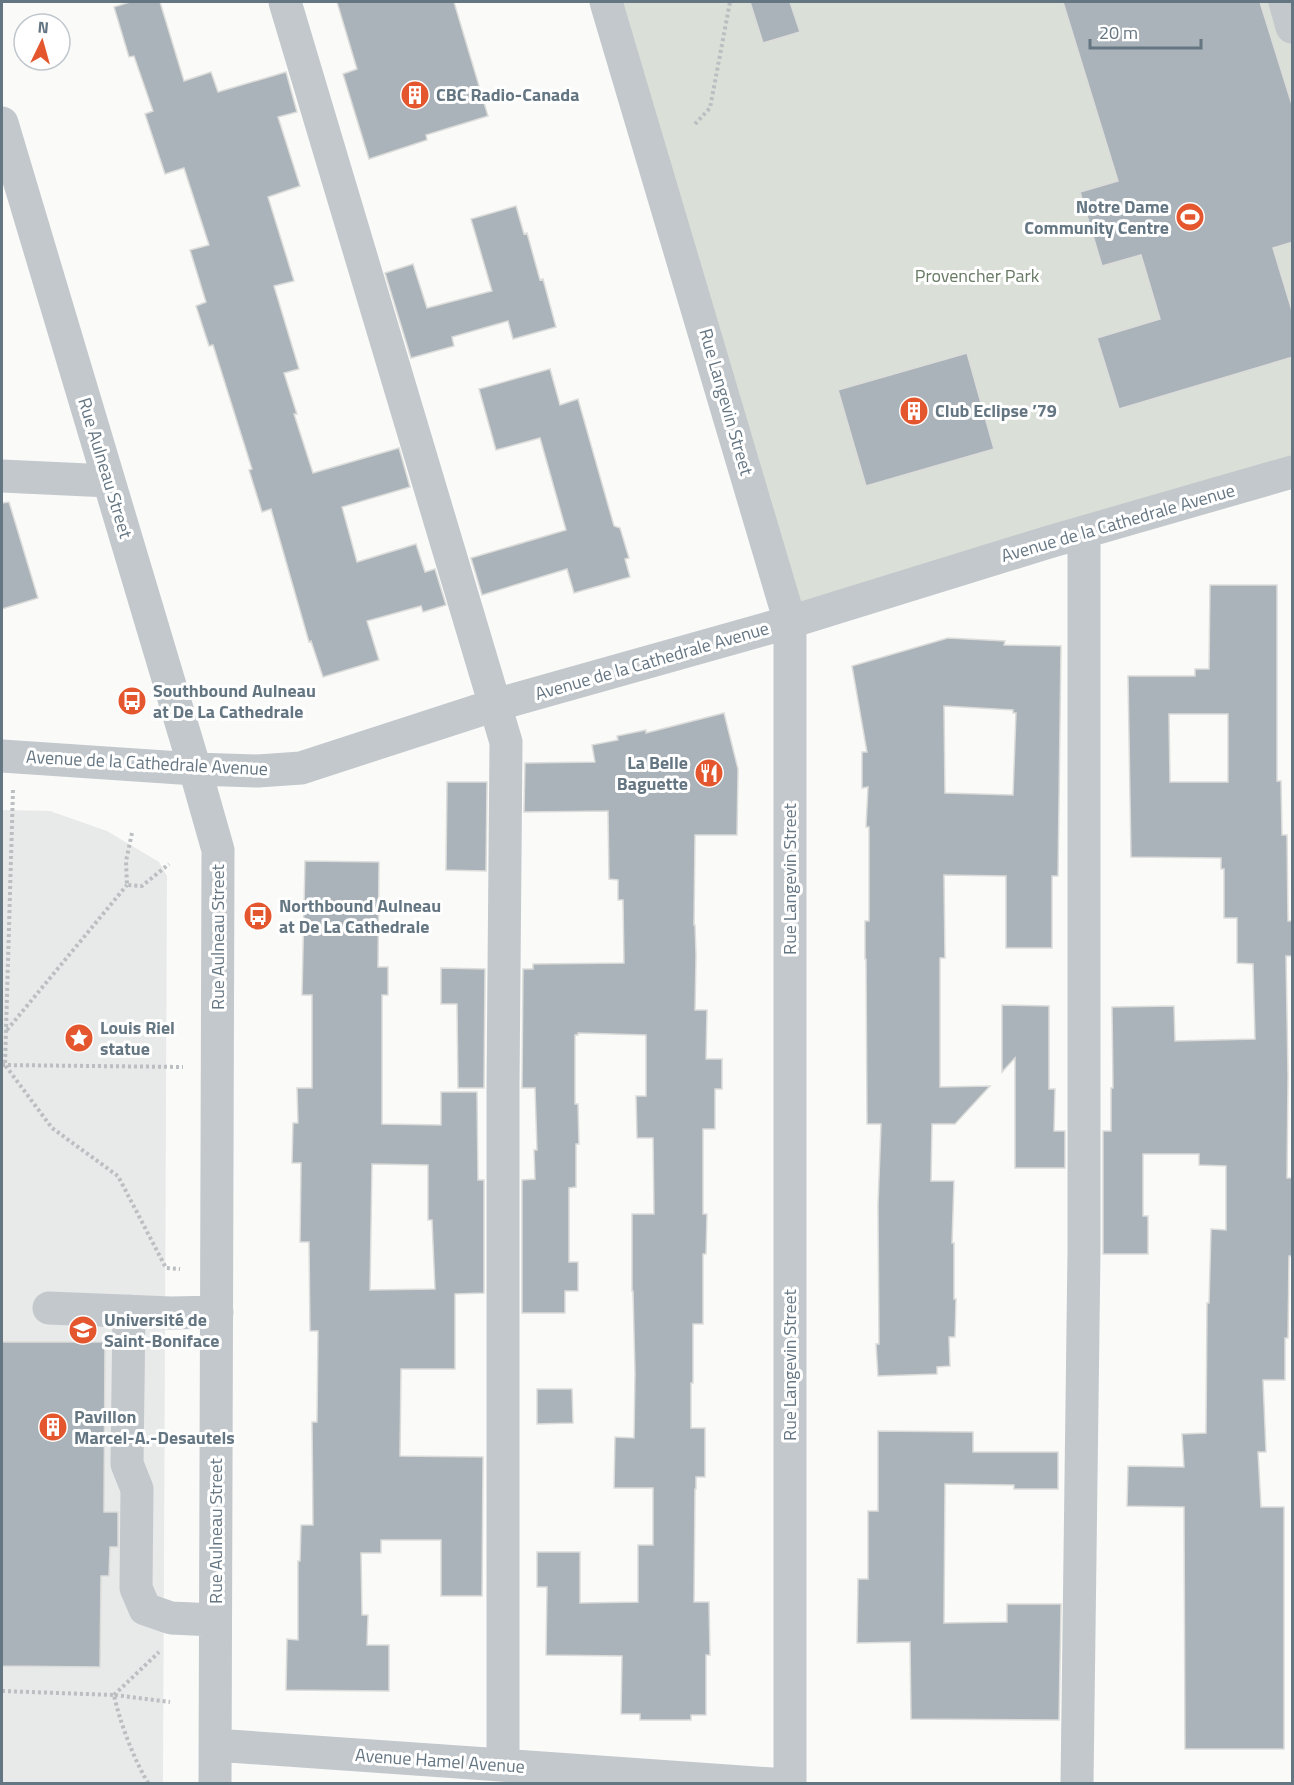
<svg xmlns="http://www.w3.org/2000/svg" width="1294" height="1785" font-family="'Titillium Web',sans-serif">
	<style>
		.built { fill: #e8e9e9 }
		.park { fill: #dadfd7 }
		.building { fill: #aab3b9; stroke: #dcdcda; stroke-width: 1.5; fill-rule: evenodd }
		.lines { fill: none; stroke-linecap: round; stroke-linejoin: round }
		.path { stroke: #bbbfc2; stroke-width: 4; stroke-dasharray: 3 3; stroke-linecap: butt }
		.minor { stroke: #c3c8cc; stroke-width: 33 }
		.labels { text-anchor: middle; stroke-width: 6; stroke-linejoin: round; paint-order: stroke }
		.poi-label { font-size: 18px; font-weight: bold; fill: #657683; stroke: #fff; text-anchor: start }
		.park-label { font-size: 18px; fill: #687a64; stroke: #fff }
		.street-label { font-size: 18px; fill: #657683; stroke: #fff }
	</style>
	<rect width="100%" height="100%" fill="#fafaf8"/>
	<path class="built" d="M2,810L50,811L107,831L159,862L167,876L163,1783L2,1784Z"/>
	<path class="park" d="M606,2H1285L1292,27V472L790,622Z"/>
	<path class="building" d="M130,2H160L184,81L211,72L218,92L286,72L297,112L278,117L300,186L268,197L294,281L274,286L299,369L284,373L297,414H294L313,473L399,448L410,487L342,507L357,562L416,544L425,572L435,569L446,605L423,612L421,606L367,621L379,660L323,677L311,641L309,642L271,509L262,512L249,470L252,469L213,345L209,346L196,306L206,302L190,250L209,245L184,168L165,174L145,114L153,111L134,56L129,57L114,7Z
		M337,2H454L488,116L426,135L427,140L369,159L343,74L357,69Z
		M750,2H790L800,32L763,43Z
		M1063,2H1260L1293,108V242L1273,248L1293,314V357L1119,409L1097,338L1160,319L1141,255L1102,266L1080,192L1118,181Z
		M516,206L524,234L527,233L540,280L543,279L556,327L513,339L508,321L452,337L454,346L411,358L385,273L413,264L427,308L492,291L471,219Z
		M967,353L994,449L866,486L838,390Z
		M550,369L560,405L578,399L614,526L620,528L629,558L625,559L630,577L574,593L567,569L482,595L471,558L566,530L540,438L496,450L479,389Z
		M9,502L38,598L2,609V503Z
		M1210,585H1277V781H1281L1282,835H1287L1288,921H1293V956H1286L1288,1075L1287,1178H1293V1256H1289L1288,1338H1285V1380H1263L1266,1452H1258L1261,1507H1284V1749H1185L1184,1507L1127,1506L1128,1466L1184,1467L1182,1434L1206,1433L1207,1303H1209L1211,1229L1226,1230V1166L1199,1165V1154H1143V1216H1148V1254H1103V1131H1111V1088H1113L1112,1007L1174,1006L1175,1041L1255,1039L1253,964L1237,963V918H1224V869H1221V858L1131,857L1128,676H1195V669H1209ZM1169,714H1228V782H1170Z
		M948,638L1005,641L1004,645L1061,646L1058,876H1052V948H1006V876L944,875L945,958H940V1087L990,1086L955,1124H932L931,1181H954L952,1243H954V1299H956L955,1337H949L950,1366L937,1367V1374L878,1376L876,1344H879L878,1205L881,1124H867L866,959H865V921H869V827H866L868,787L862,788V752H867L852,666ZM944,706L1013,710V713H1016L1013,795L945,793Z
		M724,713L738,769L737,835H695L694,925H695L696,955L695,1010H707L706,1059H722V1089H715V1129H703V1214H707L706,1254H703V1324H693V1383H691V1428H705V1477H696V1489H695L694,1602H709L710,1655H706V1715H691V1720H640V1714H621L622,1656L546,1655L547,1587H537V1552H580V1603L638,1602V1545H653V1488H614L615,1437L634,1438L635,1373L633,1291H632V1214H654L653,1138H637L636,1096H646V1035L578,1033V1035H575V1104H578L579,1144H576V1187L569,1188V1262H578V1291H565V1313H522V1180L535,1179L534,1150H537L535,1088H522L523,969H533V964L624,963L623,900H618V880L609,879L608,811L524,812L525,763L595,762L592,745L618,740L617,736L646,730V733Z
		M447,782H487L486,871L446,870Z
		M305,861L379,862L378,967H388V995H382V1124L441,1125V1092H477L478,1180H484V1293L455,1294V1369H401L400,1456L483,1457L482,1596H441V1540H381V1553H361L362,1615H368L367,1645H389V1691L286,1690L287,1639L298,1640V1561H300L301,1525H313L312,1422H317L318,1331H310L309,1242H300L301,1163H292L293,1123H298L297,1088H312V995H302ZM372,1164L428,1165V1220H432L435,1289L370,1290Z
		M441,968L485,969L484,1088H458L457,1004H441Z
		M1002,1005L1049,1006V1089H1055L1054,1131H1065V1168H1015V1058L1002,1072Z
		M2,1342H105L104,1512H118V1547H110L109,1576H101L100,1667L2,1666Z
		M537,1389H572L573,1423L537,1424Z
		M878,1431L973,1432V1452H1058V1489H1014V1485L945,1484L944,1623L1007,1622V1604H1061L1059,1720L911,1719L910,1642L857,1643L858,1579H868V1511H878Z"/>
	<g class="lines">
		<path class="path" d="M695,124L710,108L730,2
			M13,790L5,1065L52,1128L118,1176L166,1268L180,1269
			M132,833L126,861L127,885L142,886L169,864
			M7,1030L127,885
			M2,1065L183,1067
			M2,1691L114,1695C119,1720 135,1763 149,1784
			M114,1695L159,1652
			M115,1695L170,1702"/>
		<path class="minor" d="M285,2L506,742L503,1086V1765
			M606,2L790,622V1784
			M1285,2L1292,27
			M2,123L195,769L218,850L215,1784
			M2,476L109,481
			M2,756L195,769L258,771L301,768L495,705L790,622L1049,542L1292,472
			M49,1308L171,1313L217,1312
			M129,1311L127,1464L137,1489L136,1588L145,1609L171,1618L215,1620
			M215,1745L772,1784
			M1077,1784L1084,1251V532"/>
	</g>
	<defs>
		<g id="building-disc" transform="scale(1.5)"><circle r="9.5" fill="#e4572e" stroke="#fff"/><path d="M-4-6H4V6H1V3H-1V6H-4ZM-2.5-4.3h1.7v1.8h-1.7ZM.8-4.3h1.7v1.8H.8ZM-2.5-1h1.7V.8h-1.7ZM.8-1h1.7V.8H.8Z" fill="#fff"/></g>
		<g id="stadium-disc" transform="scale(1.5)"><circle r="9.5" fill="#e4572e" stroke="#fff"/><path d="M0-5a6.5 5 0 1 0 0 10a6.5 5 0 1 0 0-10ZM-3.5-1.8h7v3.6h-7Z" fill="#fff"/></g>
		<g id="bus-disc" transform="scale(1.5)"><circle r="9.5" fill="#e4572e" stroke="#fff"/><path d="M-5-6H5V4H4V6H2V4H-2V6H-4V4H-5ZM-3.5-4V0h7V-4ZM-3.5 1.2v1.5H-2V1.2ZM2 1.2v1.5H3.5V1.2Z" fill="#fff"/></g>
		<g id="restaurant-disc" transform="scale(1.5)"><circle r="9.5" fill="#e4572e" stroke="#fff"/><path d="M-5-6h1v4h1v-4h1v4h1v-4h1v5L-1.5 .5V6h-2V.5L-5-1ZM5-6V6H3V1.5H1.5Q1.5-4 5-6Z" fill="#fff"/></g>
		<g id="sight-disc" transform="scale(1.5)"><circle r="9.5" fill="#e4572e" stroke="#fff"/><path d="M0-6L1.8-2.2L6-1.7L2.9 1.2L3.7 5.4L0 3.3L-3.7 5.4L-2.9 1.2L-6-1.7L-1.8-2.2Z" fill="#fff"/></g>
		<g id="university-disc" transform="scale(1.5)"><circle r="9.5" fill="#e4572e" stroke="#fff"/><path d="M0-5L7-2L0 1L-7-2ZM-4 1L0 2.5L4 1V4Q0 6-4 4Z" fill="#fff"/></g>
	</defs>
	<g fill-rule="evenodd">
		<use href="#building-disc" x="415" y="95"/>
		<use href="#stadium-disc" x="1190" y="217"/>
		<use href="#building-disc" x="914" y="411"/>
		<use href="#bus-disc" x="132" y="701"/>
		<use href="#restaurant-disc" x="709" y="773"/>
		<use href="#bus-disc" x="258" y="916"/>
		<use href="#sight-disc" x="79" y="1038"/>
		<use href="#university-disc" x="83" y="1330"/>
		<use href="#building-disc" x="53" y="1427"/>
	</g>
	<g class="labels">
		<g class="poi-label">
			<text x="436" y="101">CBC Radio-Canada</text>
			<text x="1169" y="213" text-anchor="end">Notre Dame<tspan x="1169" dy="21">Community Centre</tspan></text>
			<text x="935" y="417">Club Eclipse ’79</text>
			<text x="153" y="697">Southbound Aulneau<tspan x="153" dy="21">at De La Cathedrale</tspan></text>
			<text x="688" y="769" text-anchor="end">La Belle<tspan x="688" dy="21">Baguette</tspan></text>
			<text x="279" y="912">Northbound Aulneau<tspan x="279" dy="21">at De La Cathedrale</tspan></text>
			<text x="100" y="1034">Louis Riel<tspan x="100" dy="21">statue</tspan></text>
			<text x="104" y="1326">Université de<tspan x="104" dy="21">Saint-Boniface</tspan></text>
			<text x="74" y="1423">Pavillon<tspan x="74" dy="21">Marcel-A.-Desautels</tspan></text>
		</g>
		<g class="park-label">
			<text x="977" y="282">Provencher Park</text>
		</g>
		<g class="street-label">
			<text transform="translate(726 402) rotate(74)" y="6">Rue Langevin Street</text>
			<text transform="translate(105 468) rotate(73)" y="6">Rue Aulneau Street</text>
			<text transform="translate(1118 523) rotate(-16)" y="6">Avenue de la Cathedrale Avenue</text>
			<text transform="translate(652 661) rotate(-16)" y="6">Avenue de la Cathedrale Avenue</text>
			<text transform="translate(147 763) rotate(3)" y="6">Avenue de la Cathedrale Avenue</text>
			<text transform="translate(790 879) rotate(-90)" y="6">Rue Langevin Street</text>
			<text transform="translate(218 937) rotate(-90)" y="6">Rue Aulneau Street</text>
			<text transform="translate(790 1365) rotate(-90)" y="6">Rue Langevin Street</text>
			<text transform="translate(216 1531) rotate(-90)" y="6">Rue Aulneau Street</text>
			<text transform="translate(440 1761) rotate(4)" y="6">Avenue Hamel Avenue</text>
		</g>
	</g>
	<rect width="1294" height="1785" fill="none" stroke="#657683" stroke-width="6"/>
	<g transform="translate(42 42) rotate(5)"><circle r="28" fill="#ffffff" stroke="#c1c8cd" stroke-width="1.5"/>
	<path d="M0-4.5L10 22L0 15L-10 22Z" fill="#e4572e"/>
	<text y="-9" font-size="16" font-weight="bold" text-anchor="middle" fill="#657683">N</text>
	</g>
	<path d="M1090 39v9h111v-9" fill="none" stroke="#657683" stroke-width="3"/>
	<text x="1099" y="39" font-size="18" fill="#657683" stroke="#ffffff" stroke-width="4.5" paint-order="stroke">20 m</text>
</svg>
